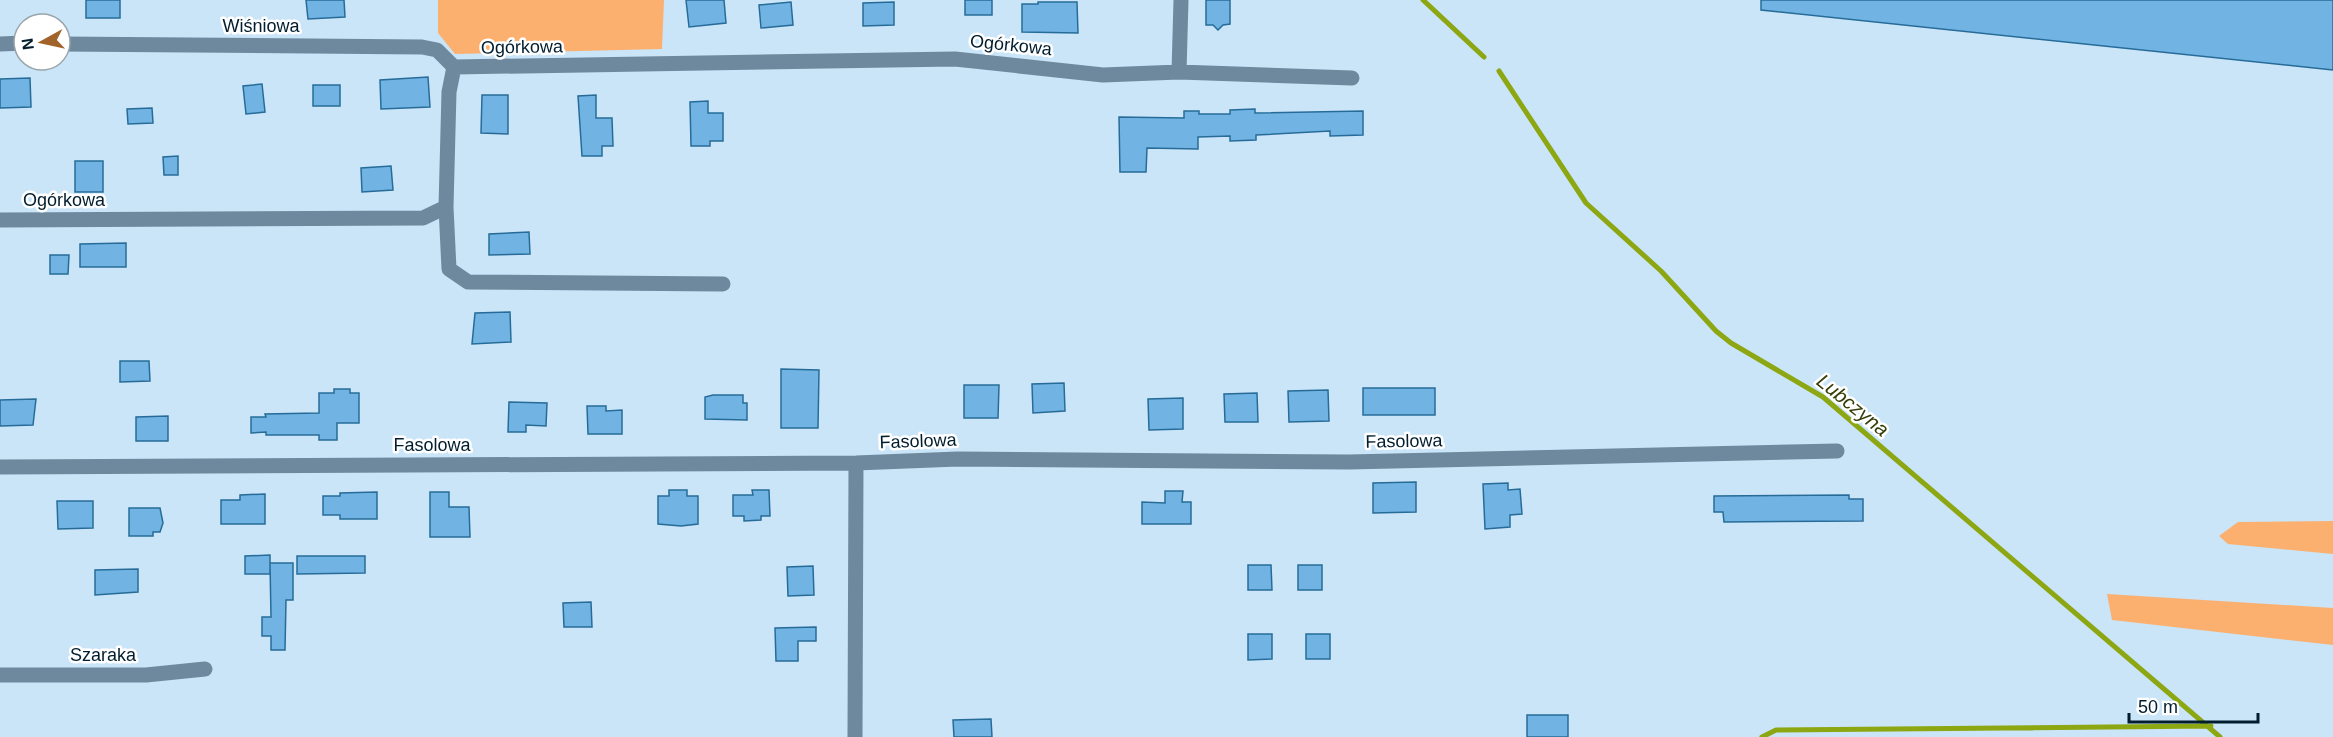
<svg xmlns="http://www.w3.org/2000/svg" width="2333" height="737" font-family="Helvetica,sans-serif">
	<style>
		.green { fill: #fcb06f }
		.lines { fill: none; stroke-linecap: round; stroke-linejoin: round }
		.stream { stroke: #8ca711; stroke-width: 5 }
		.building { fill: #71b4e4; stroke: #276c98; stroke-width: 1.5 }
		.street { stroke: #6e899d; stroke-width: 15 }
		.labels { text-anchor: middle; stroke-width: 5; stroke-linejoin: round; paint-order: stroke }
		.street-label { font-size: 18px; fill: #011d2e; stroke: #fff }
		.water-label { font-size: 20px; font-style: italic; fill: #343f08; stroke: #fff }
	</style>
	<rect width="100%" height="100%" fill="#cae4f8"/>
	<path class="green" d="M438,0H664L662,49L455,54L438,33Z
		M2333,521V554L2228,544L2219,536L2238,522Z
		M2107,594L2333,608V645L2112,620Z"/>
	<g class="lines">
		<path class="stream" d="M1423,0L1484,57
			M1499,71L1586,203L1661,271L1716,331L1731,343L1823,397L2220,737
			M1762,737L1776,730L2211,726"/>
	</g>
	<path class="building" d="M86,0H120V18H86Z
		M306,0H344L345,17L308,19Z
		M686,0H724L726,23L689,27Z
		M965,0H992V15H965Z
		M1206,0H1230V24L1223,25L1218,30L1213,25H1206Z
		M1761,0H2333V70L1761,10Z
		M791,2L793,25L761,28L759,5Z
		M894,2V25L863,26V3Z
		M1038,2H1077L1078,33L1022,32V4H1038Z
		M428,77L430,107L381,109L380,80Z
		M30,78L31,107L0,108V79Z
		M262,84L265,112L246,114L243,86Z
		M313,85H340V106H313Z
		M482,95H508V134L481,133Z
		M596,95V118H612L613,146H602V156H582L578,96Z
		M708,101V113H723V141H710V146H691L690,102Z
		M152,108L153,123L128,124L127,109Z
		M1255,109V113L1363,111V135L1330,136V131L1256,135V140L1230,141V136L1198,137V149L1147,148L1146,172H1120L1119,117L1184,118V111H1199V114H1230V110Z
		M178,156V175H164L163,157Z
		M75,161H103V192H75Z
		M391,166L393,190L362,192L361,168Z
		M529,232L530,254L489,255V234Z
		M126,243V267H80V244Z
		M50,255H69L68,274H50Z
		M510,312L511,342L472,344L475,313Z
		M120,361H149L150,381L120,382Z
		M781,369L819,370L818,428H781Z
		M1064,383L1065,411L1033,413L1032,384Z
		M964,385H999L998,418H964Z
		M1363,388H1435V415H1363Z
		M334,389H350V393H359V423H337V440H319V435H266V432L251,433V417H266L265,414L319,413V393H334Z
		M1328,390L1329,421L1289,422L1288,391Z
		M1257,393L1258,422H1225L1224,394Z
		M713,395H743V403H747V420L705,419V397Z
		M1183,398V429L1149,430L1148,399Z
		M36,399L33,425L0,426V400Z
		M509,402L547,403L546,426L526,425V432H508Z
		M587,406H606V411L622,410V434H588Z
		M168,416V441H136V417Z
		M1416,482V512L1373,513V483Z
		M1508,483V490L1520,489L1522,514L1510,515V527L1485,529L1483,484Z
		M669,490H687V496H698V524L681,526L658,524V496H669Z
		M752,490H769L770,516H761V520L744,521V516H733V495H753Z
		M1165,491H1183L1182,502H1191V524H1142V502L1165,503Z
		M377,492V519H340V515H323V496H340V493Z
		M430,492H449V507H469L470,537H430Z
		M265,494V524H221V500H240V495Z
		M1849,495V499H1863V521L1724,522L1723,512H1714V496Z
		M57,501H93V528L58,529Z
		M129,508H160L163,523L160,532H153V536H129Z
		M270,555V574H245V556Z
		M297,556H365V573L297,574Z
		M270,563H293V600H286L285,650H271V636H262V617H271Z
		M1248,565H1271L1272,590H1248Z
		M1298,565H1322V590H1298Z
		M813,566L814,595L788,596L787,567Z
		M138,569V592L95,595V570Z
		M591,602L592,627H564L563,603Z
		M816,627V641H798V661H776L775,628Z
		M1248,634H1272V659L1248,660Z
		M1306,634H1330V659H1306Z
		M1527,715H1568V737H1527Z
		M991,719L992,737H954L953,720Z"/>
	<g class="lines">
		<path class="street" d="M0,44L24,43
			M60,44L422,47L437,50L454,67
			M454,67L955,59L1103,75L1179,72L1181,0
			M1179,72L1352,78
			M446,207L449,269L468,282L723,284
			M0,220L423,218L446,207L449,92L454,67
			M0,467L856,463L958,459L1349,462L1837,451
			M0,675H146L205,669
			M855,737L856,463"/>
	</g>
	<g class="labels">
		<g class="street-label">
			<text x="261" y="32">Wiśniowa</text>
			<text transform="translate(1011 45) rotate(6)" y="6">Ogórkowa</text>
			<text transform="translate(522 47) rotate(-1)" y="6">Ogórkowa</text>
			<text x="64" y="206">Ogórkowa</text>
			<text transform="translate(918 441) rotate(-2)" y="6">Fasolowa</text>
			<text transform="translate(1404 441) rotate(-1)" y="6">Fasolowa</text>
			<text x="432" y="451">Fasolowa</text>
			<text x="103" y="661">Szaraka</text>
		</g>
		<g class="water-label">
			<text transform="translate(1853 405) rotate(39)" y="7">Lubczyna</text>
		</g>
	</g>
	<g transform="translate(42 42) rotate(262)"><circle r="28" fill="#ffffff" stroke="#99a5ab" stroke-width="1.5"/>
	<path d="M0-4.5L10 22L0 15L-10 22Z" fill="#a16329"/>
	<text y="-9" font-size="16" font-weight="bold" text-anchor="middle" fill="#011d2e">N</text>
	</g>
	<path d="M2129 713v9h129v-9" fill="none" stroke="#011d2e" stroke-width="3"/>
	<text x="2138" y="713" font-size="18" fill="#011d2e" stroke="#ffffff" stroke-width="4.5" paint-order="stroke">50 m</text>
</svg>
